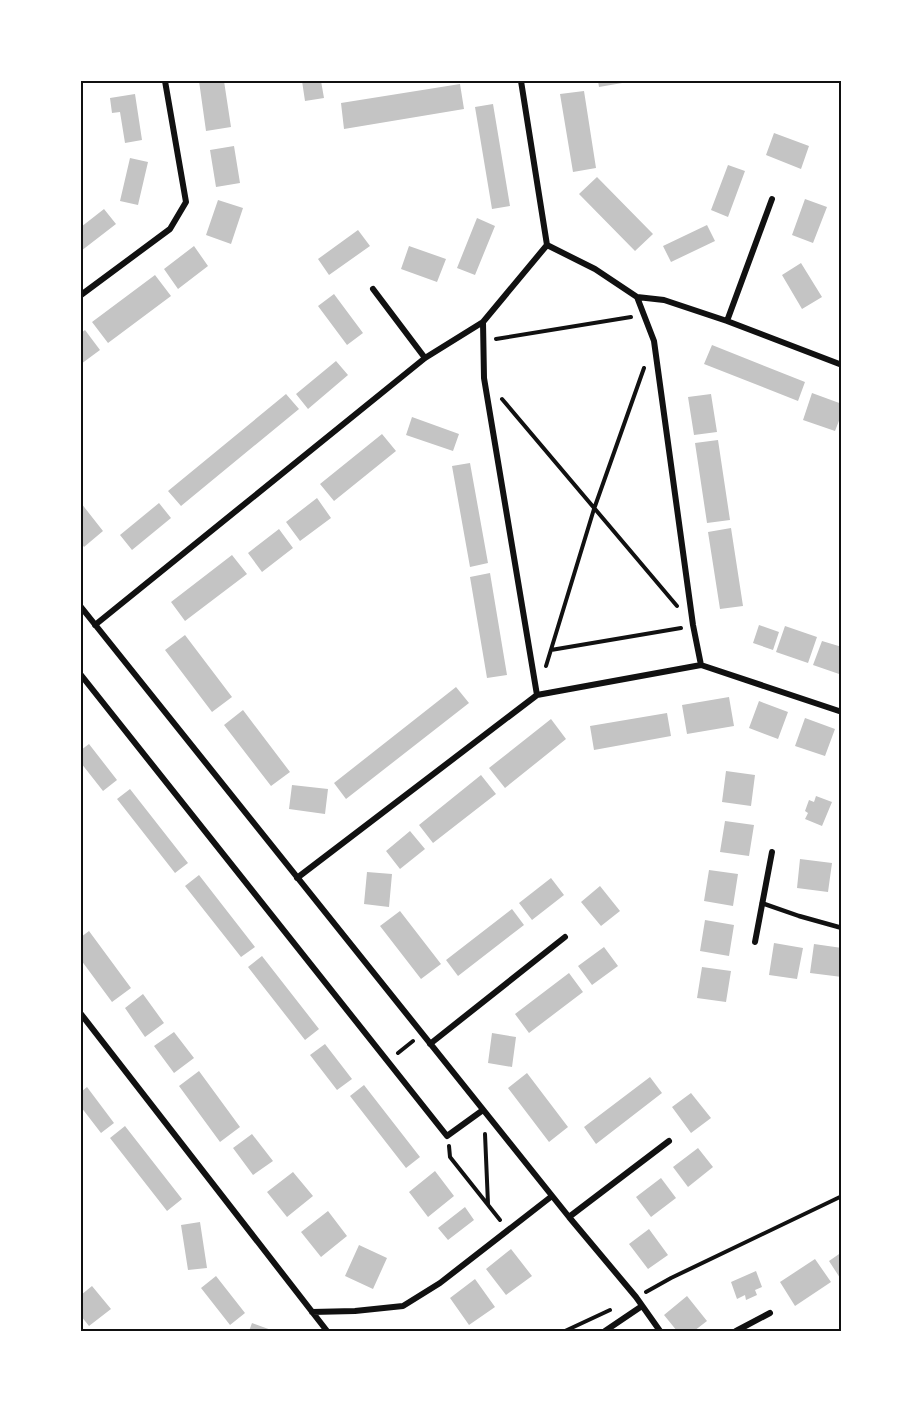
<svg xmlns="http://www.w3.org/2000/svg" width="923" height="1412" font-family="Rubik,sans-serif">
	<style>
		.building { fill: #c4c4c4 }
		.lines { fill: none; stroke-linecap: round; stroke-linejoin: round }
		.path { stroke: #111; stroke-width: 4 }
		.service { stroke: #111; stroke-width: 4.5 }
		.minor { stroke: #111; stroke-width: 6 }
		.neatline { fill: none; stroke: #111; stroke-width: 2 }
	</style>
	<rect width="100%" height="100%" fill="#fff"/>
	<path class="building" d="M199,81H224L231,127L206,131Z
		M302,81H321L324,98L305,101Z
		M598,81H628V82L599,87Z
		M460,84L464,109L344,129L341,103Z
		M584,91L596,168L573,172L560,94Z
		M135,94L142,140L125,143L120,112L112,113L110,98Z
		M493,104L510,206L492,209L475,107Z
		M774,133L809,146L801,169L766,155Z
		M234,146L240,183L216,187L210,150Z
		M130,158L148,162L138,205L120,201Z
		M728,165L745,171L728,217L711,210Z
		M597,177L653,234L635,251L579,194Z
		M805,199L827,207L813,243L792,235Z
		M218,200L243,208L231,244L206,235Z
		M104,209L116,224L81,251V227Z
		M477,218L495,226L475,275L457,268Z
		M707,225L715,241L671,262L663,246Z
		M358,230L370,246L329,275L318,259Z
		M194,246L208,266L178,289L164,269Z
		M409,246L446,259L437,282L401,269Z
		M801,263L822,297L802,309L782,275Z
		M155,275L171,296L108,343L92,322Z
		M334,294L363,333L347,345L318,306Z
		M85,330L100,350L81,364V333Z
		M712,345L805,382L798,401L704,364Z
		M336,361L348,375L308,409L296,394Z
		M812,393L842,404V413L835,431L803,420Z
		M286,394L299,409L181,506L168,491Z
		M711,394L717,432L694,435L688,397Z
		M412,417L459,434L453,451L406,435Z
		M382,434L396,451L334,501L320,484Z
		M718,440L730,520L707,523L695,443Z
		M470,463L488,563L470,567L452,466Z
		M317,498L331,518L300,541L286,522Z
		M81,503L103,531L84,547L81,543Z
		M159,503L171,518L132,550L120,535Z
		M731,528L743,606L720,609L708,532Z
		M279,529L293,548L262,572L248,553Z
		M232,555L247,574L185,621L171,602Z
		M490,573L507,675L487,678L470,577Z
		M759,625L779,632L773,650L753,643Z
		M785,626L817,637L808,663L776,652Z
		M185,635L232,697L212,712L165,650Z
		M822,641L842,647V675L813,665Z
		M456,687L469,703L346,799L334,783Z
		M729,697L734,726L687,734L682,705Z
		M759,701L788,712L778,739L749,728Z
		M243,710L290,772L271,786L224,725Z
		M667,713L671,736L594,750L590,726Z
		M805,718L835,729L825,756L795,746Z
		M551,719L566,739L505,788L489,768Z
		M89,744L117,780L103,791L81,763V750Z
		M726,771L755,775L751,806L722,802Z
		M481,775L496,794L433,843L419,825Z
		M292,785L328,789L325,814L289,809Z
		M130,789L188,863L175,873L117,799Z
		M816,796L832,802L822,826L805,819L808,813L805,811L809,800L814,802Z
		M725,821L754,825L749,856L720,852Z
		M410,831L425,849L400,869L386,851Z
		M800,859L832,863L828,892L797,888Z
		M709,870L738,874L733,906L704,901Z
		M367,872L392,874L389,907L364,904Z
		M199,875L255,947L241,957L185,886Z
		M551,878L564,895L532,920L519,903Z
		M600,886L620,911L601,926L581,902Z
		M512,909L524,925L458,976L446,960Z
		M400,911L441,964L421,979L380,926Z
		M705,920L734,925L729,956L700,951Z
		M89,931L131,988L112,1002L81,960V937Z
		M774,943L803,948L797,979L769,975Z
		M814,944L842,948V977L810,973Z
		M604,947L618,966L592,985L578,966Z
		M262,956L319,1029L305,1040L248,967Z
		M702,967L731,971L726,1002L697,998Z
		M569,973L583,992L529,1033L515,1014Z
		M143,994L164,1023L145,1037L125,1008Z
		M174,1032L194,1058L174,1073L154,1046Z
		M492,1033L516,1037L512,1067L488,1063Z
		M325,1044L352,1079L337,1090L310,1055Z
		M199,1071L240,1127L220,1142L179,1086Z
		M527,1073L568,1127L549,1142L508,1088Z
		M650,1077L662,1093L596,1144L584,1127Z
		M364,1085L420,1157L406,1168L350,1096Z
		M87,1087L114,1123L101,1133L81,1107V1092Z
		M691,1093L711,1118L691,1133L672,1107Z
		M125,1126L182,1199L167,1211L110,1138Z
		M252,1134L273,1161L253,1175L233,1148Z
		M698,1148L713,1167L688,1187L673,1167Z
		M435,1171L454,1196L428,1217L409,1192Z
		M293,1172L313,1196L287,1217L267,1192Z
		M661,1178L676,1198L651,1217L636,1197Z
		M465,1207L474,1220L448,1240L438,1228Z
		M328,1211L347,1236L321,1257L301,1232Z
		M200,1222L207,1268L188,1270L181,1225Z
		M649,1229L668,1255L648,1269L629,1244Z
		M359,1245L387,1258L373,1289L345,1276Z
		M511,1249L532,1276L506,1295L486,1269Z
		M842,1252V1281L829,1261Z
		M815,1259L831,1282L795,1306L780,1282Z
		M756,1271L762,1287L755,1290L757,1295L746,1300L745,1295L737,1299L731,1282Z
		M216,1276L245,1313L230,1325L201,1288Z
		M475,1279L495,1307L469,1325L450,1298Z
		M92,1286L111,1309L89,1326L81,1316V1295Z
		M687,1296L707,1321L694,1331H677L664,1315Z
		M252,1323L274,1331H249Z"/>
	<g class="lines">
		<path class="path" d="M496,339L631,317
			M502,399L677,606
			M551,650L681,628
			M546,666L594,509L644,368
			M398,1053L413,1041
			M485,1134L488,1204
			M449,1146L450,1157L500,1220
			M646,1292L671,1278L842,1196
			M565,1331L610,1310"/>
		<path class="service" d="M762,903L799,916L842,928"/>
		<path class="minor" d="M521,81L547,245
			M373,289L425,358
			M81,295L170,229L186,202L165,81
			M637,297L654,341L693,625L701,665
			M727,321L772,199
			M483,322L484,378L537,695
			M81,607L569,1217L636,1297L660,1331
			M95,625L425,358L483,322L547,245L595,269L637,297L664,300L727,321L842,365
			M81,675L447,1136L483,1110
			M297,878L537,695L701,665L842,712
			M755,942L772,852
			M81,1014L327,1331
			M430,1044L565,937
			M569,1217L669,1141
			M312,1312L355,1311L403,1306L440,1283L552,1196
			M605,1331L642,1306
			M736,1331L770,1313"/>
	</g>
	<rect width="923" height="1412" fill="none" stroke="#ffffff" stroke-width="165"/>
	<rect x="82" y="82" width="758" height="1248" class="neatline"/>
</svg>
